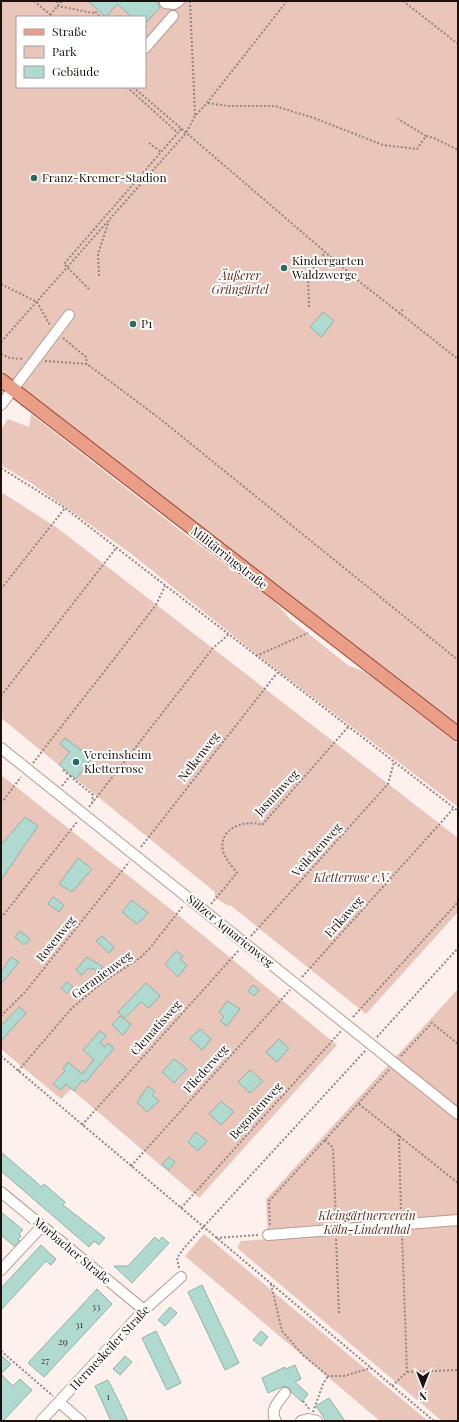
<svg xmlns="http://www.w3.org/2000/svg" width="459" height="1422" font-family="'Playfair Display',serif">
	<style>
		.green { fill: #e9c5ba; fill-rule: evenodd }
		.building { fill: #b0d9d0; stroke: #8eb3ab }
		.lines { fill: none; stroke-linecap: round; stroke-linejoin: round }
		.minor-casing { stroke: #ba9a90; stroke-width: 12 }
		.major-casing { stroke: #994329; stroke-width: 15 }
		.path { stroke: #948783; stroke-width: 2; stroke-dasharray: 2 2; stroke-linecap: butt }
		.minor { stroke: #fff; stroke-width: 10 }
		.major { stroke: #ea9e88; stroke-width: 13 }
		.poi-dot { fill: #266c60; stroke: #fff; stroke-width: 1.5 }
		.labels { text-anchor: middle; stroke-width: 4; stroke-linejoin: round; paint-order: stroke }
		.number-label { font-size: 10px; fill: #41433e }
		.poi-label { font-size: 12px; fill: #1c110d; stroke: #fff; text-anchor: start }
		.park-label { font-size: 12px; font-style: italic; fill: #602f21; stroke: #fff }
		.street-label { font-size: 12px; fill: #1c110d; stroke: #fff }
	</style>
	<rect width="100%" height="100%" fill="#fef0ec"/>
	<path class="green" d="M1,1H458V727L1,373ZM17,17H145V87H17Z
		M31,414L182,532L274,601L291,620L349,666L365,672L458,744V807L270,665L129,552L31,483L1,465V429L8,419L29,427Z
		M1,492L56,527L458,838V912L366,1014L230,905L229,906L215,898V892L1,718Z
		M1,775L178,915L337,1045L199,1198L71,1089L61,1099L1,1049Z
		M458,989V1421H442L237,1248L241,1241L268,1239L266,1199Z
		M204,1234L428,1421H380L185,1256Z"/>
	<path class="building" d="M88,1H156L160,7L145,24V17H132L117,4L106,17Z
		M323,312L334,321L321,337L310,327Z
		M65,738L92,758L76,779L59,765L70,752L60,744Z
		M25,817L38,826L1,880V845Z
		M78,858L92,869L72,892L59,884Z
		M53,897L64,905L59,912L48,904Z
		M132,900L148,913L137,924L122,912Z
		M20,931L30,939L24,945L15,937Z
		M102,936L114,947L109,953L96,941Z
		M176,951L183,956L180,959L187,965L178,977L165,964Z
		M11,957L19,962L1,984V972Z
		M87,957L103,967L98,973L93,968L91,970L88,968L82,975L76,970Z
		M67,982L73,987L67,993L61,988Z
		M146,983L160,996L149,1008L141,1002L125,1018L118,1012Z
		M253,985L259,990L254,996L248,991Z
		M227,1001L240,1009L227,1026L220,1021L224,1017L219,1012Z
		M19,1007L26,1013L1,1041V1026Z
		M120,1016L131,1024L123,1035L112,1025Z
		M200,1029L211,1039L202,1050L190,1039Z
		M100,1031L106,1036L100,1043L105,1047L108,1043L114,1048L85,1083L82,1080L74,1091L66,1084L61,1090L53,1084L65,1071L63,1069L68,1062L82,1074L94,1060L83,1050Z
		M279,1039L289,1048L277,1062L266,1052Z
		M174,1059L187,1069L174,1083L162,1072Z
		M250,1070L263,1081L250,1093L238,1082Z
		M148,1086L155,1091L152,1095L159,1101L147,1112L137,1102Z
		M221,1101L234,1112L221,1125L209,1114Z
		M196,1132L207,1141L198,1151L188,1142Z
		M1,1152L42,1187L44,1184L65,1202L63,1205L105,1238L99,1245L94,1241L89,1247L1,1171Z
		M169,1157L175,1162L169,1170L162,1164Z
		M1,1212L23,1230L19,1234L21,1236L18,1239L20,1241L14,1246L1,1235Z
		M155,1237L159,1241L162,1237L169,1243L132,1283L114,1266H128Z
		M41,1245L56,1259L51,1265L46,1261L1,1310V1288Z
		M202,1285L239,1363L225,1370L188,1292Z
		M97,1289L112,1304L44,1377L28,1363Z
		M170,1307L177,1313L165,1326L158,1320Z
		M156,1331L181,1383L167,1390L142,1338Z
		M261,1331L268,1337L261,1346L253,1340Z
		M1,1355L11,1364L1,1374L13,1386L20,1379L32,1390L3,1421H1Z
		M125,1356L132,1362L120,1375L113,1369Z
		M295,1365L301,1379L295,1382L308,1394L302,1402L291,1392L289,1388L284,1386L268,1393L262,1378L285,1367L286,1369Z
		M108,1380L121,1406L128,1421H111L95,1386Z
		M329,1398L345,1421H326L316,1406Z"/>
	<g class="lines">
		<g class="minor-casing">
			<path id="minor" d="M165,3L174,4L179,1
				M145,48L173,16
				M1,405L69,315
				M1,748L458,1114
				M1,1192L144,1310
				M268,1235L458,1220
				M1,1270L42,1226
				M59,1402L81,1421
				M41,1421L144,1310L181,1277
				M276,1421C269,1410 279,1401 285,1393
				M301,1421L308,1419L317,1421"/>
		</g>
		<g class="major-casing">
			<path id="major" d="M1,380L458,734"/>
		</g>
		<path class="path" d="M34,1L53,17
			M57,1L58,6L93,13L95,11L100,17
			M190,1L195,116
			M403,1L458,44
			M457,1L458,2
			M50,15L62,1
			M127,87L178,133
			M133,87L360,282L458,359
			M208,103L228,106H275L314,118L383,145L417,149L426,136L398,119
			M426,136L434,138L458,150
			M149,143L161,152
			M99,276L98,254L109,221
			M1,284L37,302L50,325
			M89,289L64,264L181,129
			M309,307L308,276L325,252
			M399,314L404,308
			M63,338L86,357L87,364
			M1,342L186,133L195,116L207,103L287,1
			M1,354L10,358L23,359
			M45,361L87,364L159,418L458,660
			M1,468L65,508L458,811
			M1,589L65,508
			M256,656L308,633
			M1,696L117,547
			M33,763L156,605L165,586
			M70,776L93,795L92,802
			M62,786L70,776L63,770
			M1,803L21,777
			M89,807L213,648L228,635
			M141,847L277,673
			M211,904L237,873C232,866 225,859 223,851C218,828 245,819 262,825L349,726
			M1,918L77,822
			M251,936L388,784L394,762
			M302,977L454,808
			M1,1016L26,991L129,862
			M353,1017L458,902
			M377,1037L458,948
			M1,1056L434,1421
			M401,1056L432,1023L458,1044
			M18,1071L72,1008L103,982L140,958L150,948L183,906
			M359,1104L458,1183
			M82,1125L239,950
			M399,1135L401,1215
			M325,1140L333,1148L336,1220
			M131,1166L290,990
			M181,1208L341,1031
			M270,1225L269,1201L389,1070
			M216,1238L258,1235
			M336,1239L339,1313
			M179,1268L177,1258L184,1248L365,1051
			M271,1284L282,1331L304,1356L328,1376H344L371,1368
			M1,1351L53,1396
			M407,1372L458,1370
			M392,1386L407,1372L402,1234
			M303,1401L310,1410
			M313,1412L323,1384L328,1376"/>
		<use href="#minor" class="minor"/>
		<use href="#major" class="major"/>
	</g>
	<g class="poi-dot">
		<circle cx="34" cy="178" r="4"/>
		<circle cx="284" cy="268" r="4"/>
		<circle cx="133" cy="324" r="4"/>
		<circle cx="76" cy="762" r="4"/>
	</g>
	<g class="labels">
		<g class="number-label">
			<text x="96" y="1310">33</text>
			<text x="79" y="1328">31</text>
			<text x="63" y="1345">29</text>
			<text x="45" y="1364">27</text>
			<text x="108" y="1400">1</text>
		</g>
		<g class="poi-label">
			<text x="42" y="182">Franz-Kremer-Stadion</text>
			<text x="292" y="265">Kindergarten<tspan x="292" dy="14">Waldzwerge</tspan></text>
			<text x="141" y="328">P1</text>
			<text x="84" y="759">Vereinsheim<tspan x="84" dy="14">Kletterrose</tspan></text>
		</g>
		<g class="park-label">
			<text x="240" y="280">Äußerer<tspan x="240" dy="14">Grüngürtel</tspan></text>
			<text x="352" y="882">Kletterrose e.V.</text>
			<text x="367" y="1220">Kleingärtnerverein<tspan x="367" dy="14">Köln-Lindenthal</tspan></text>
		</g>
		<g class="street-label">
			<text transform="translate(229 558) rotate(38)" y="4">Militärringstraße</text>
			<text transform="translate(199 757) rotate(-52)" y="4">Nelkenweg</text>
			<text transform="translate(277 793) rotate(-47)" y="4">Jasminweg</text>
			<text transform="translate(317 850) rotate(-48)" y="4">Veilchenweg</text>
			<text transform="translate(344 917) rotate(-48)" y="4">Erikaweg</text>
			<text transform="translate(230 931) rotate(39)" y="4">Sülzer Aquarienweg</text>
			<text transform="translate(56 939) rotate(-51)" y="4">Rosenweg</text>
			<text transform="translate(102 975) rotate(-36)" y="4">Geranienweg</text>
			<text transform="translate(156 1028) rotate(-48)" y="4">Clematisweg</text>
			<text transform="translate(206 1069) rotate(-48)" y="4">Fliederweg</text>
			<text transform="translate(256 1111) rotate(-48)" y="4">Begonienweg</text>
			<text transform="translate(72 1251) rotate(40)" y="4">Morbacher Straße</text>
			<text transform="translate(110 1348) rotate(-47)" y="4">Hermeskeiler Straße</text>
		</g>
	</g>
	<rect width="459" height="1422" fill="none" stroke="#1c110d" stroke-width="4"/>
	<rect x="16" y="16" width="130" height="72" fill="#ffffff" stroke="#a4a09e"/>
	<rect x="24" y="29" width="20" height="6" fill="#ea9e88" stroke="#a4a09e"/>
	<text x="52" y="36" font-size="12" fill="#1c110d">Straße</text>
	<rect x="24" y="46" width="20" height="12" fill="#e9c5ba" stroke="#a4a09e"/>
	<text x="52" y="56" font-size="12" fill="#1c110d">Park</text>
	<rect x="24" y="66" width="20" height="12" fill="#b0d9d0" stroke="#a4a09e"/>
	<text x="52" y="76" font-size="12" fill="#1c110d">Gebäude</text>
	<g transform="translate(423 1386) rotate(180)" stroke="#ffffff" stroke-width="3" paint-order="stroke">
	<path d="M0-3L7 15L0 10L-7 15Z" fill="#1c110d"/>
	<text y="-6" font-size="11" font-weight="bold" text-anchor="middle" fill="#1c110d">N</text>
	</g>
</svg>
